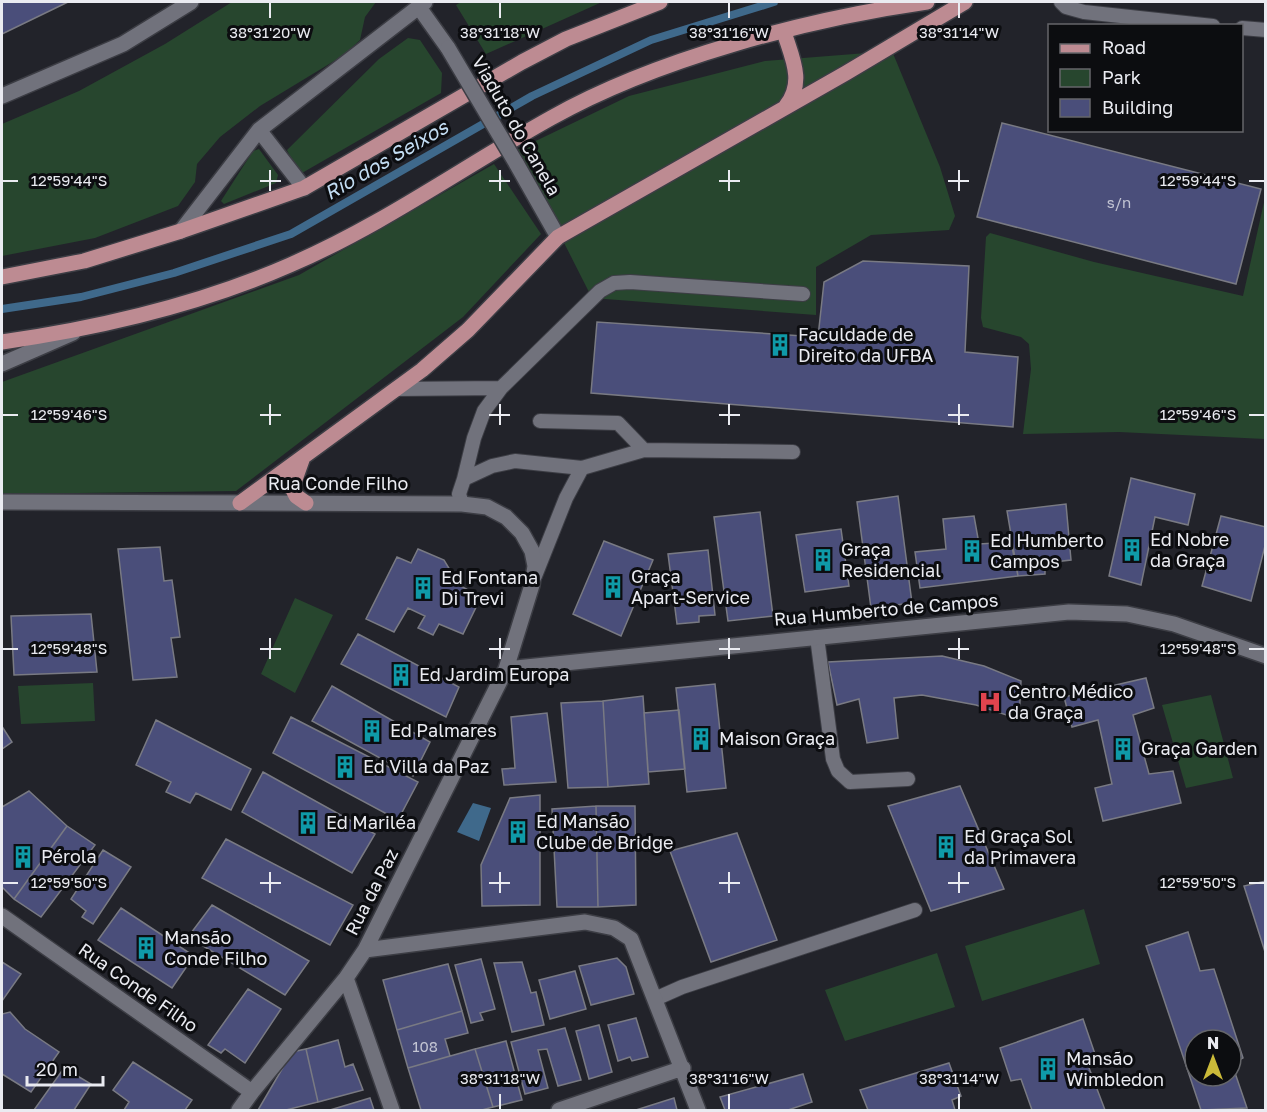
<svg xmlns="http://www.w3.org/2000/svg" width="1267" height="1112" font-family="'Golos Text',sans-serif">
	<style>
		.green { fill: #27462e }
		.water { fill: #3f698b }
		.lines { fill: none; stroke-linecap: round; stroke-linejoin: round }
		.stream { stroke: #3f698b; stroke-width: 8 }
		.building { fill: #4a4e7a; stroke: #797a83; stroke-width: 1.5; fill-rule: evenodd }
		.service-casing { stroke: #3c3d44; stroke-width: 16 }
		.minor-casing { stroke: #3c3d44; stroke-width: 18 }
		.secondary-casing { stroke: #3c3d44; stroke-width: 18 }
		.primary-casing { stroke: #3c3d44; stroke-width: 18 }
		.service { stroke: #71727c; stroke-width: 14 }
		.minor { stroke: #71727c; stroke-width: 15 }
		.secondary { stroke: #71727c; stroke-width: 15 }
		.primary { stroke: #bd8b92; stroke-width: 15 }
		.minor-bridge-casing { stroke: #3c3d44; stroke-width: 18; stroke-linecap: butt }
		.minor-bridge { stroke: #71727c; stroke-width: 15 }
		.ticks { fill: none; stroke: #eaebf1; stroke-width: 2 }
		.labels { text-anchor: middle; stroke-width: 6; stroke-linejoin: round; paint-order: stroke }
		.number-label { font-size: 15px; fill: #c2c4d3 }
		.street-label { font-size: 18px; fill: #eaebf1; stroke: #0c0d10 }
		.poi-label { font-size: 18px; fill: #eaebf1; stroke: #0c0d10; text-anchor: start }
		.water-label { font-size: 20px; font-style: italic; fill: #c3ddf3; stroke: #0c0d10 }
		.ticks-label { font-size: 15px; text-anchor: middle; fill: #eaebf1; stroke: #0c0d10; stroke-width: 6; stroke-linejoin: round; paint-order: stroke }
	</style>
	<rect width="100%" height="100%" fill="#22232a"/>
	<path class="green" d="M232,2H376L365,17L360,40L344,55L260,106L220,137L197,164L195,182L178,206L95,238L2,256V124L79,91L165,44Z
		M461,2H602L486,54L456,5Z
		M408,38L420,40L442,73L441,93L302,173L295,168L287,150L379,59Z
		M892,51L940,167L955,216L949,230L871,235L816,267V315L592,298L517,150L629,96L765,61Z
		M259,149L278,175L276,183L224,204L221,201L253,151Z
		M494,164L541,234L463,317L236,491L2,494V382L299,275Z
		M1265,198V439L1119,432L1023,434L1031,369L1029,344L1021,337L983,327L981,318L986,237L990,233L1094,262L1243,296Z
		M295,598L333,615L295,693L261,674Z
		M93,683L95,721L21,724L18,686Z
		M1211,695L1233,778L1186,788L1162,705Z
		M1084,909L1100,964L982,1001L965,946Z
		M937,953L955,1007L845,1041L825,990Z"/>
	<path class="water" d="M473,803L491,808L479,841L457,832Z"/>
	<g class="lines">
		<path class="stream" d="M2,309L81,297L174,273L291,234L532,96L651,40L774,2"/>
	</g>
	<path class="building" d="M2,2H68L2,34Z
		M1002,123L1261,189L1236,284L977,217Z
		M863,261L969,266L965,352L1018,357L1013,427L591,393L597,322L818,337L824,282Z
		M1131,478L1195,494L1188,525L1155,517L1141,585L1109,576Z
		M898,496L912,603L871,608L857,502Z
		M1066,504L1071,560L1045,563V574L1018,576L1007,511Z
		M760,512L773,616L728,621L714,517Z
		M974,516L979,544L1011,542L1018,576L920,588L915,552L946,549L943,519Z
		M1221,516L1266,527V542L1251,601L1202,586Z
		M841,529L849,586L805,592L796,535Z
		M604,541L653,560L621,636L573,614Z
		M160,547L164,581L172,580L180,637L171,638L177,677L133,680L118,549Z
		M418,549L444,560L450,570L448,579L481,597L463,634L439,624L433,635L418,628L425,616L408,608L394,632L366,619L397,557L411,563Z
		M708,550L715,615L699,616V622L677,624L668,554Z
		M91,614L97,672L14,675L11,616Z
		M358,634L459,687L446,717L341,664Z
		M942,656L984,666L1021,681L1019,719L976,705L922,695L894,698L898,738L867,743L859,699L837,705L828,662Z
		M1146,678L1154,708L1133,715L1149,774L1173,771L1181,803L1103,821L1095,788L1112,784L1098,720L1072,727L1064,697Z
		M715,684L726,788L687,792L676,688Z
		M332,686L430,742L413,776L312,721Z
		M643,696L649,784L608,787L603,701Z
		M603,701L608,787L568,788L561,703Z
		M679,710L685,769L648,772L644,713Z
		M547,713L556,782L504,785L502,769L515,768L511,717Z
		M291,717L418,782L398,820L273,753Z
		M156,720L251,769L231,810L196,793L190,803L166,792L171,782L136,765Z
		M3,728L12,742L2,749V729Z
		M263,772L375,834L352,873L242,812Z
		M960,786L1004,889L931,911L888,806Z
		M29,791L67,826L14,899L2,887V807Z
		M540,795V905L482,906L481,865L510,798Z
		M596,806H635L636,905L598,907Z
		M596,806L598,907H557L552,809Z
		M67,826L95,845L41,917L14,899Z
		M737,833L777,940L711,962L670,851Z
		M226,839L353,905L330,945L202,878Z
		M103,850L131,867L93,924L82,917L86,911L71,899Z
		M1266,881V955L1244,886Z
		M212,905L309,961L285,995L188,937Z
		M121,908L194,956L172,988L98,940Z
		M1188,932L1200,971L1214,969L1243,1058L1232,1064L1247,1108L1201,1110L1146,946ZM1195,1040H1231V1076H1195Z
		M617,958L626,967L634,994L591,1005L579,966Z
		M481,959L495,1009L480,1013L483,1020L471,1023L455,965Z
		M2,962L21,974L2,1001Z
		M522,962L531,993L536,992L544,1025L512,1032L494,963Z
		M448,964L462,1011L397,1030L383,980Z
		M575,971L586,1009L550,1019L539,980Z
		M248,989L281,1009L245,1063L225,1049L221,1053L208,1045Z
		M462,1011L468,1033L445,1039L450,1056L408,1068L397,1030Z
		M10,1012L25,1029L59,1052L31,1092L2,1074V1014Z
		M636,1018L648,1057L632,1061L630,1057L618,1061L608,1025Z
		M1083,1019L1096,1057L1086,1060L1105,1110H1032L1021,1079L1011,1081L1000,1048Z
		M599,1025L612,1072L589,1079L576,1031Z
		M565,1028L581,1080L558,1086L547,1049L538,1050L548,1088L525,1094L511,1042Z
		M338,1040L345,1067L353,1064L363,1090L318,1102L306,1049Z
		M506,1041L522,1100L493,1107L475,1049Z
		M306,1049L318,1102L286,1110H258L292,1052Z
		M475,1049L493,1107L482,1110H421L408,1068Z
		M133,1062L192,1100L185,1110H124L129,1102L113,1090Z
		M949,1063L961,1096L952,1100L955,1110H868L860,1090Z
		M64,1068L91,1084L74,1110H34Z
		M803,1074L812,1102L788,1110H725L720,1097Z
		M370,1098L374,1110H330Z
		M674,1098L677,1110H636Z"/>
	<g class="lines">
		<g class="service-casing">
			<path id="service" d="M1061,2L1066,7L1084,12L1213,26
				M1242,28L1266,30
				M396,389L501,388
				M540,421L618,423L644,450
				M464,479L474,438L484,411L501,388L600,291L614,283L630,282L803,294
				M462,504L459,494L464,479L492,466L515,461L582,468L644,450L793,452
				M535,576L566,498L582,468
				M817,637L833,759L838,771L850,782L908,779
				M655,999L682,987L915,910"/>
		</g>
		<g class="minor-casing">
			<path id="minor" d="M418,6L448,48
				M2,96L123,44L191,2
				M259,130L304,188
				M516,163L558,237
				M181,231L259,130L425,2
				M2,502L462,504L487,507L506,517L522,533L532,551L535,566L532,585L506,669L365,950L346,978L252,1092L239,1110
				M506,669L1069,612L1127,614L1174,624L1266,656
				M2,916L252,1092
				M365,950L585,922L614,928L631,939L698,1110
				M346,978L392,1110
				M559,1110L683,1068"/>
		</g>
		<g class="secondary-casing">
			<path id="secondary" d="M2,364L73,333"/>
		</g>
		<g class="primary-casing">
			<path id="primary" d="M784,32C792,58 805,82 786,106
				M2,277L84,261L181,231L304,188L522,62L566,39L660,2
				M2,342C99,328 199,305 290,265C383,225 463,167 551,118C656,59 807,19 927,2
				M302,460L292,488L296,496L306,503
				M240,503L422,370L468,330L558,237L846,73L965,2"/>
		</g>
		<use href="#service" class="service"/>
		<use href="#minor" class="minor"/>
		<use href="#secondary" class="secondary"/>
		<use href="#primary" class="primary"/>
		<g class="minor-bridge-casing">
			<path id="minor-bridge" d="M448,48L516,163"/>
		</g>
		<use href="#minor-bridge" class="minor-bridge"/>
	</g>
	<path class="ticks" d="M270,3V18M500,3V18M729,3V18M959,3V18M270,170V191M500,170V191M729,170V191M959,170V191M3,181H18M260,181H281M489,181H510M719,181H740M948,181H969M1249,181H1264M270,404V425M500,404V425M729,404V425M959,404V425M3,415H18M260,415H281M489,415H510M719,415H740M948,415H969M1249,415H1264M270,638V659M500,638V659M729,638V659M959,638V659M3,649H18M260,649H281M489,649H510M719,649H740M948,649H969M1249,649H1264M270,872V893M500,872V893M729,872V893M959,872V893M3,883H18M260,883H281M489,883H510M719,883H740M948,883H969M1249,883H1264M500,1094V1109M729,1094V1109M959,1094V1109"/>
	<defs>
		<g id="building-bare" transform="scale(1.8)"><path d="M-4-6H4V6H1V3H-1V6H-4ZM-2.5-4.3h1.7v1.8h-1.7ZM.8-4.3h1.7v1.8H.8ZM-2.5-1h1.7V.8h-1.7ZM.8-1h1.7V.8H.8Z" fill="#0f9aa8" stroke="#0c0d10" stroke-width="2.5" paint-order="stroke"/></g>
		<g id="hospital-bare" transform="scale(1.8)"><path d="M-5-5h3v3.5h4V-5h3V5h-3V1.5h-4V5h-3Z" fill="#e0444e" stroke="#0c0d10" stroke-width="2.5" paint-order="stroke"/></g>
	</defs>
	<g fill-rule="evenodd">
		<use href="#building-bare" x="780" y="345"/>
		<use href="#building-bare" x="1132" y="550"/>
		<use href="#building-bare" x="972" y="551"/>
		<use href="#building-bare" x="823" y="560"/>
		<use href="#building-bare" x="613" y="587"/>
		<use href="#building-bare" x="423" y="588"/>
		<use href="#building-bare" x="401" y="675"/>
		<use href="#hospital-bare" x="990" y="702"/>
		<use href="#building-bare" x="372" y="731"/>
		<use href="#building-bare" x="701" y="739"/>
		<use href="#building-bare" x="1123" y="749"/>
		<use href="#building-bare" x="345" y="767"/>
		<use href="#building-bare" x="308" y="823"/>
		<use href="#building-bare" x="518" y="832"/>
		<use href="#building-bare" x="946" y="847"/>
		<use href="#building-bare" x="23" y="857"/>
		<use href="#building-bare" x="146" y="948"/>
		<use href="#building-bare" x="1048" y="1069"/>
	</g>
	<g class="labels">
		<g class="number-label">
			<text x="1119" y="208">s/n</text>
			<text x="425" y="1052">108</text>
		</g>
		<g class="street-label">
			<text transform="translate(516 126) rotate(60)" y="6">Viaduto do Canela</text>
			<text x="338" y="490">Rua Conde Filho</text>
			<text transform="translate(886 610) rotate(-5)" y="6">Rua Humberto de Campos</text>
			<text transform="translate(372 892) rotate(-63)" y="6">Rua da Paz</text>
			<text transform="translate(138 988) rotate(35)" y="6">Rua Conde Filho</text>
		</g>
		<g class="poi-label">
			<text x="798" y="341">Faculdade de<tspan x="798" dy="21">Direito da UFBA</tspan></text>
			<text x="1150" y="546">Ed Nobre<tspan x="1150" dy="21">da Graça</tspan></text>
			<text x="990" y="547">Ed Humberto<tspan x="990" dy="21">Campos</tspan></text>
			<text x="841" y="556">Graça<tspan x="841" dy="21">Residencial</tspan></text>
			<text x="631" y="583">Graça<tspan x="631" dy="21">Apart-Service</tspan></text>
			<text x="441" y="584">Ed Fontana<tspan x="441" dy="21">Di Trevi</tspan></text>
			<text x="419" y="681">Ed Jardim Europa</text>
			<text x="1008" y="698">Centro Médico<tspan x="1008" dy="21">da Graça</tspan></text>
			<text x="390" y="737">Ed Palmares</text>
			<text x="719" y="745">Maison Graça</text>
			<text x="1141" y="755">Graça Garden</text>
			<text x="363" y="773">Ed Villa da Paz</text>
			<text x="536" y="828">Ed Mansão<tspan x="536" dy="21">Clube de Bridge</tspan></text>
			<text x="326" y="829">Ed Mariléa</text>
			<text x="964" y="843">Ed Graça Sol<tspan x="964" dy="21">da Primavera</tspan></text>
			<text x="41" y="863">Pérola</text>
			<text x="164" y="944">Mansão<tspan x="164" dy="21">Conde Filho</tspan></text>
			<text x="1066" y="1065">Mansão<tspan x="1066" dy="21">Wimbledon</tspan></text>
		</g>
		<g class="water-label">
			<text transform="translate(386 160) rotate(-30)" y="7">Rio dos Seixos</text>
		</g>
	</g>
	<g class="ticks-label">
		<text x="270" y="38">38°31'20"W</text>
		<text x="500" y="38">38°31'18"W</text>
		<text x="729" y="38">38°31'16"W</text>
		<text x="959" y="38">38°31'14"W</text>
		<text x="69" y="186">12°59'44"S</text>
		<text x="1198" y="186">12°59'44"S</text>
		<text x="69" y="420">12°59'46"S</text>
		<text x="1198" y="420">12°59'46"S</text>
		<text x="69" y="654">12°59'48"S</text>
		<text x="1198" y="654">12°59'48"S</text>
		<text x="69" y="888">12°59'50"S</text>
		<text x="1198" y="888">12°59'50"S</text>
		<text x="500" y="1084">38°31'18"W</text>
		<text x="729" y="1084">38°31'16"W</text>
		<text x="959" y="1084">38°31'14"W</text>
	</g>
	<rect width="1267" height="1112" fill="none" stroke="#eaebf1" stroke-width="6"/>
	<rect x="1048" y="24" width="195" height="108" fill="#0c0d10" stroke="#65666a" stroke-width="1.5"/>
	<rect x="1060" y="44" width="30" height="9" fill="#bd8b92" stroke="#65666a" stroke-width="1.5"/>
	<text x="1102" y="54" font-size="18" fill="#eaebf1">Road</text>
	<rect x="1060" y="69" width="30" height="18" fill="#27462e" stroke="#65666a" stroke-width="1.5"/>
	<text x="1102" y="84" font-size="18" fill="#eaebf1">Park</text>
	<rect x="1060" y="99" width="30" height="18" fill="#4a4e7a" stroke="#65666a" stroke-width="1.5"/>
	<text x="1102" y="114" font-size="18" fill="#eaebf1">Building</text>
	<g transform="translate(1213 1058)"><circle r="28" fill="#0c0d10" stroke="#65666a" stroke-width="1.5"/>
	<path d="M0-4.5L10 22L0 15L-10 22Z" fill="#cbba39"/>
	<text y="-9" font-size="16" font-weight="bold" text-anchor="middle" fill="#eaebf1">N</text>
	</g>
	<path d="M27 1076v9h76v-9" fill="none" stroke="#eaebf1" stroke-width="3"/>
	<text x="36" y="1076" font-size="18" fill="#eaebf1" stroke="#0c0d10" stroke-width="4.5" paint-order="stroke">20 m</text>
</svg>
